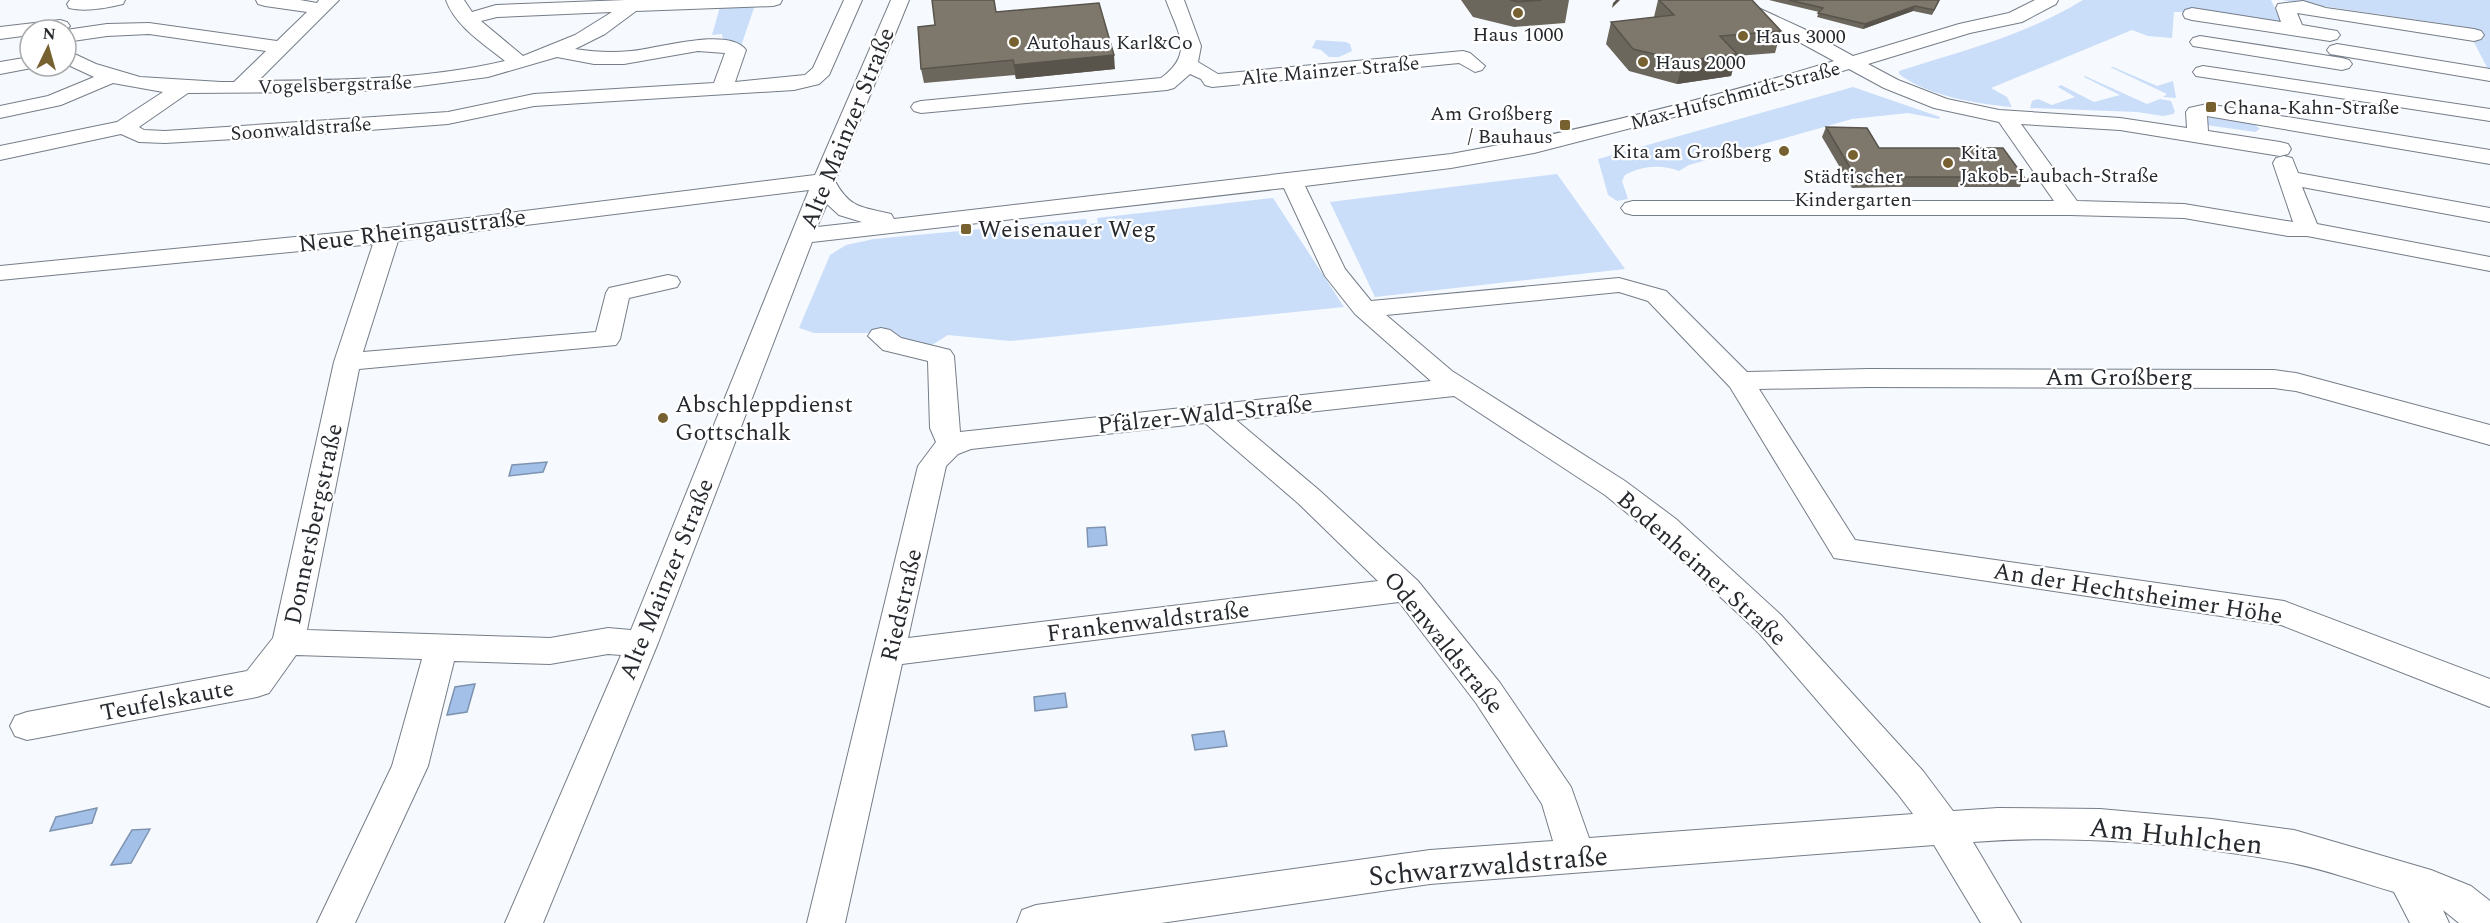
<svg xmlns="http://www.w3.org/2000/svg" width="2490" height="923" font-family="Spectral,serif">
	<style>
		.green { fill: #cadef9 }
		.water { fill: #a3c1e8; stroke: #7e93b0; stroke-width: 1.5 }
		.lines { fill: none; stroke-linecap: round; stroke-linejoin: round }
		.minor-casing { stroke: #757d88; stroke-width: 2 }
		.minor { fill: #fff; fill-rule: evenodd }
		.wall { fill: #6c675d }
		.shaded-wall { fill: #58544c }
		.building { fill: #7e786c; stroke: #58544c; stroke-width: 1.5 }
		.poi-dot { fill: #786131; stroke: #fff; stroke-width: 2 }
		.labels { text-anchor: middle; stroke-width: 4.5; stroke-linejoin: round; paint-order: stroke }
		.far-poi-label { font-size: 20px; fill: #26292e; stroke: #fff; text-anchor: start }
		.far-street-label { font-size: 20px; fill: #26292e; stroke: #fff }
		.street-label { font-size: 24px; fill: #26292e; stroke: #fff }
		.poi-label { font-size: 24px; fill: #26292e; stroke: #fff; text-anchor: start }
		.near-street-label { font-size: 28px; fill: #26292e; stroke: #fff }
	</style>
	<rect width="100%" height="100%" fill="#f6f9fe"/>
	<path class="green" d="M2083,0H2271L2283,26L2188,12H2174L2172,38L2148,36L2132,30L1991,88L2007,97L2012,107C1978,104 1927,96 1899,74V71L1902,70C1963,51 2028,34 2083,0Z
		M2281,0H2490V73L2466,27Z
		M755,5L741,46L723,45L722,34L712,35L720,7Z
		M1316,40L1346,42L1350,44L1352,51L1339,57H1329L1321,50L1312,48Z
		M2110,67H2113L2157,86L2173,81L2176,98L2163,97L2167,94Z
		M2085,76L2147,104L2160,99L2171,101L2175,112L2173,114L2163,116L2137,112L2030,108L2032,101L2038,99L2052,105L2075,97L2058,87L2061,85L2094,102L2120,95L2084,77Z
		M1853,87L1940,117L1939,119L1908,113L1852,119L1689,165L1679,171C1660,164 1642,166 1625,175L1622,181L1628,199L1617,201L1608,195L1598,159Z
		M2211,116L2254,124L2260,129L2255,132L2206,125L2205,119Z
		M1557,174L1625,269L1375,297L1330,202Z
		M1273,198L1344,307L1010,341L948,335L930,346L883,333H814L799,328L830,255L846,245L874,239L1086,219L1087,224L1098,223L1097,218Z"/>
	<path class="water" d="M547,462L543,472L509,476L512,465Z
		M1105,527L1107,545L1088,547L1087,528Z
		M475,684L467,712L447,715L455,687Z
		M1065,693L1067,707L1035,711L1034,697Z
		M1224,731L1227,746L1195,750L1192,735Z
		M97,808L92,823L50,831L56,817Z
		M150,829L131,863L111,865L132,830Z"/>
	<g class="lines">
		<g class="minor-casing">
			<path id="minor" d="M70,0H125L123,4C107,8 85,12 69,8L67,4Z
				M256,0H300L317,3L319,0H339L258,81C341,80 424,80 505,61C484,44 455,26 446,0H464L472,12L496,5L626,0H782L780,4L773,6L636,11L605,34L575,49C594,52 612,53 631,51C656,49 729,26 746,50L735,82L805,75L813,68L844,0H862L829,75L819,84L794,90L534,106L448,124L304,135L165,143L139,142L121,134L0,160V146L117,122L163,92L113,83L61,105L0,118V106L48,96L94,77L66,64V50L96,64L140,77L221,82H234L266,51L149,34L107,36L66,42V30H30V35L0,39V27L60,20L67,22L70,26L66,30L107,24L149,23L277,41L307,12L265,6L258,4ZM612,12L575,35L523,56L481,21L497,17ZM698,51L725,53L714,83L534,94L448,112L165,131L144,130L139,127L188,93L336,92L397,89L488,77L557,57L594,64H624Z
				M891,0H909L835,181C850,209 863,207 891,214L894,219L1451,154C1580,131 1708,99 1834,61L1790,37L1719,4L1717,0H1741L1804,29L1853,56L1959,24L2009,13L2035,0H2058L2056,4L2022,22L1970,33L1868,64L1898,80L1947,99L1999,110L2120,118L2187,128L2186,112L2189,108L2207,104L2490,150V164L2207,116L2208,131L2280,142L2288,144L2291,149L2288,154L2280,156L2120,130L2021,124L2077,201L2184,204L2293,222L2273,163L2276,158L2284,156L2292,158L2298,173L2490,208V222L2302,187L2317,224L2490,257V271L2307,236H2288L2184,218L2070,215H1633L1625,213L1621,208L1625,203L1633,201H2054L1999,122L1934,108L1884,88L1849,69L1783,89L1534,153L1451,168L1305,186L1345,269L1371,301L1619,278L1666,291L1747,372L1868,369L2274,370L2296,373L2490,425V445L2296,391L2274,388L1868,387L1759,389L1855,540L2284,601L2490,679V707L2281,625L1834,558L1730,387L1648,301L1619,292L1386,315L1452,371L1625,481L1676,519L1781,615L1923,771L1953,811L1998,808L2100,809L2212,819L2294,830L2431,870L2471,886L2490,901V923H2459L2443,910L2449,923H2410L2394,892C2360,882 2326,870 2292,863C2190,844 2076,834 1973,842L2021,923H1981L1934,845L1430,884L1161,923H1017L1022,910L1036,905L1430,850L1553,841L1542,804L1476,703L1399,602L902,664L845,923H807L918,466L936,442L930,428L928,361L883,350L868,336L872,330L881,328L890,330L901,338L950,350L954,356L960,432L1431,381L1355,314L1325,276L1284,188L812,242L658,643L543,923H505L621,655L608,654L550,664L454,661L428,766L355,923H317L392,766L422,659L296,655L269,693L257,697L27,740L15,736L10,726L15,716L27,712L247,671L273,638L334,362L373,244L0,280V266L388,228L815,175ZM809,190L631,630L608,628L550,638L307,630L359,369L616,345L620,339L629,298L677,287L680,282L677,277L668,275L609,288L606,293L596,332L363,352L398,241ZM827,204L839,215L862,222L817,227ZM1454,396L1605,495L1654,535L1759,633L1897,793L1913,814L1589,838L1571,787L1500,683L1418,581L1319,490L1236,420ZM1205,423L1299,504L1378,581L908,638L946,466L958,454L971,449Z
				M1166,0H1184L1201,46L1198,62L1218,74L1463,51L1470,53L1485,66L1482,70L1475,72L1459,63L1212,87L1205,85L1201,79L1190,74L1174,88L1167,90L921,113L914,111L911,107L914,103L921,101L1161,78C1195,53 1178,33 1166,0Z
				M2303,1L2326,8L2474,29L2481,31L2484,35L2481,39L2474,41L2297,13L2302,25L2337,31L2340,35L2337,39L2330,41L2192,20L2185,18L2183,14L2185,10L2192,8L2281,22L2276,8L2278,4Z
				M2200,36L2342,58L2349,60L2352,64L2349,68L2342,70L2193,46L2190,42L2193,38Z
				M2337,44L2490,69V81L2330,54L2327,50L2330,46Z
				M30,57V66L37,67L0,74V62Z
				M2203,66L2490,109V121L2196,76L2193,72L2196,68Z"/>
		</g>
		<use href="#minor" class="minor"/>
	</g>
	<path class="wall" d="M1461,0H1569L1565,23L1514,27L1473,17Z
		M1658,0H1752L1781,31L1775,53L1736,56L1731,76L1677,84L1629,71L1606,44L1611,22L1654,17Z
		M1769,0H1940L1932,15L1913,11L1863,29L1817,17L1819,12Z
		M996,12L1115,69L1016,79L1015,75L924,83L921,69L935,25Z
		M1826,127L1879,148L2024,177L2020,187H1893L1852,188L1822,137Z"/>
	<path class="shaded-wall" d="M1616,0H1620L1612,8L1613,3Z
		M1915,6L1913,11L1863,29L1865,24Z
		M1737,54L1731,76L1677,84L1683,61Z
		M1114,55L1115,69L1016,79L1014,65Z"/>
	<path class="building" d="M932,0H994L996,12L1099,3L1114,55L1014,65L1013,60L921,69L918,27L935,25Z
		M1510,0H1542L1518,2Z
		M1659,0H1752L1781,31L1720,36L1737,54L1683,61L1633,49L1611,22L1674,15Z
		M1789,0H1939L1934,10L1915,6L1865,24L1818,13L1823,8Z
		M1826,127L1867,128L1879,148H2003L2024,177H1897L1856,178Z"/>
	<g class="poi-dot">
		<circle cx="1518" cy="13" r="6"/>
		<circle cx="1743" cy="36" r="6"/>
		<circle cx="1014" cy="42" r="6"/>
		<circle cx="1643" cy="62" r="6"/>
		<rect x="2205" y="101" width="12" height="12" rx="3"/>
		<rect x="1559" y="119" width="12" height="12" rx="3"/>
		<circle cx="1784" cy="151" r="6"/>
		<circle cx="1853" cy="155" r="6"/>
		<circle cx="1948" cy="163" r="6"/>
		<rect x="960" y="223" width="12" height="12" rx="3"/>
		<circle cx="663" cy="418" r="6"/>
	</g>
	<g class="labels">
		<g class="far-poi-label">
			<text x="1518" y="41" text-anchor="middle">Haus 1000</text>
			<text x="1755" y="43">Haus 3000</text>
			<text x="1026" y="49">Autohaus Karl&amp;Co</text>
			<text x="1655" y="69">Haus 2000</text>
			<text x="2223" y="114">Chana-Kahn-Straße</text>
			<text x="1553" y="120" text-anchor="end">Am Großberg<tspan x="1553" dy="23">/ Bauhaus</tspan></text>
			<text x="1772" y="158" text-anchor="end">Kita am Großberg</text>
			<text x="1960" y="159">Kita<tspan x="1960" dy="23">Jakob-Laubach-Straße</tspan></text>
			<text x="1853" y="183" text-anchor="middle">Städtischer<tspan x="1853" dy="23">Kindergarten</tspan></text>
		</g>
		<g class="far-street-label">
			<text transform="translate(1330 70) rotate(-5)" y="7">Alte Mainzer Straße</text>
			<text transform="translate(335 84) rotate(-2)" y="7">Vogelsbergstraße</text>
			<text transform="translate(1735 95) rotate(-15)" y="7">Max-Hufschmidt-Straße</text>
			<text transform="translate(301 128) rotate(-4)" y="7">Soonwaldstraße</text>
		</g>
		<g class="street-label">
			<text transform="translate(847 128) rotate(-68)" y="8">Alte Mainzer Straße</text>
			<text transform="translate(412 230) rotate(-7)" y="8">Neue Rheingaustraße</text>
			<text x="2119" y="385">Am Großberg</text>
			<text transform="translate(1205 414) rotate(-6)" y="8">Pfälzer-Wald-Straße</text>
			<text transform="translate(313 524) rotate(-78)" y="8">Donnersbergstraße</text>
			<text transform="translate(1702 568) rotate(42)" y="8">Bodenheimer Straße</text>
			<text transform="translate(666 579) rotate(-68)" y="8">Alte Mainzer Straße</text>
			<text transform="translate(2138 593) rotate(9)" y="8">An der Hechtsheimer Höhe</text>
			<text transform="translate(901 605) rotate(-77)" y="8">Riedstraße</text>
			<text transform="translate(1148 621) rotate(-7)" y="8">Frankenwaldstraße</text>
			<text transform="translate(1444 642) rotate(51)" y="8">Odenwaldstraße</text>
			<text transform="translate(167 700) rotate(-11)" y="8">Teufelskaute</text>
		</g>
		<g class="poi-label">
			<text x="978" y="237">Weisenauer Weg</text>
			<text x="675" y="412">Abschleppdienst<tspan x="675" dy="28">Gottschalk</tspan></text>
		</g>
		<g class="near-street-label">
			<text transform="translate(2176 835) rotate(6)" y="10">Am Huhlchen</text>
			<text transform="translate(1488 865) rotate(-5)" y="10">Schwarzwaldstraße</text>
		</g>
	</g>
	<g transform="translate(48 48) rotate(5)"><circle r="28" fill="#ffffff" stroke="#a8a9ab" stroke-width="1.5"/>
	<path d="M0-4.5L10 22L0 15L-10 22Z" fill="#786131"/>
	<text y="-9" font-size="16" font-weight="bold" text-anchor="middle" fill="#26292e">N</text>
	</g>
</svg>
